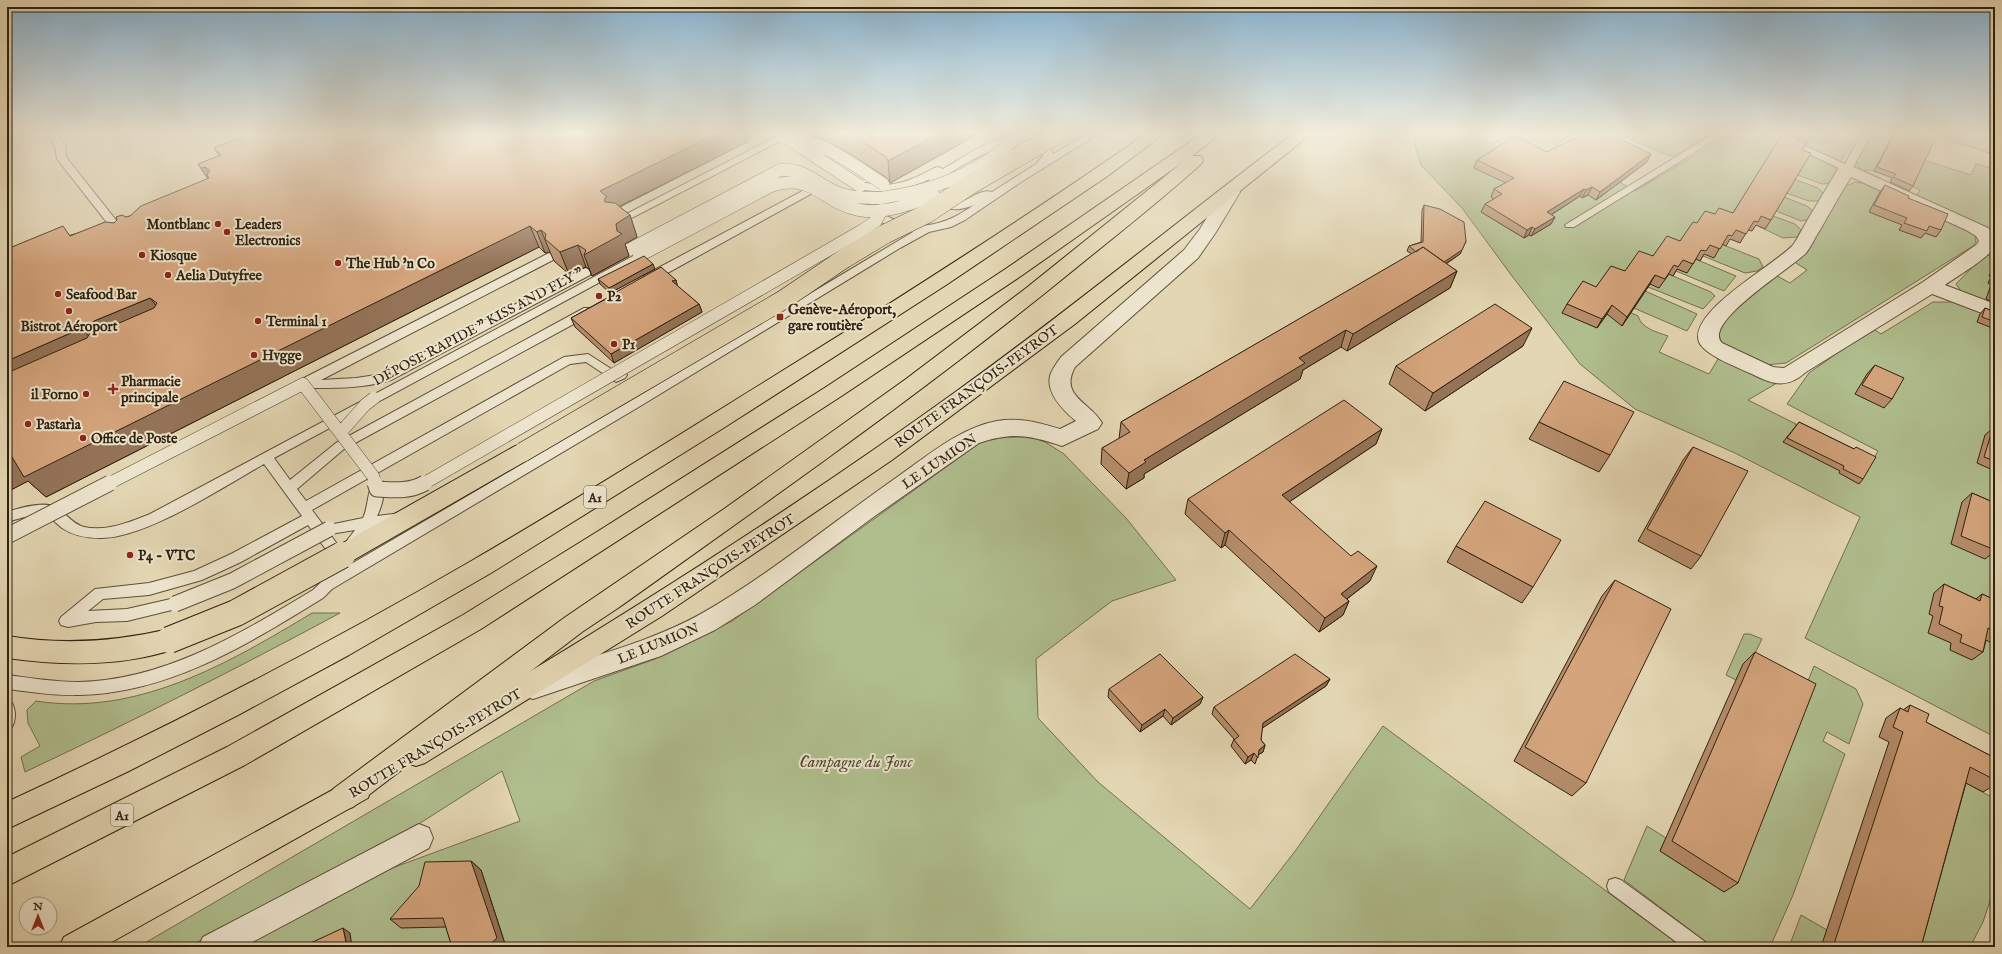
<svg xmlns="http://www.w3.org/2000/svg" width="2002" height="954" font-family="'IM FELL English',serif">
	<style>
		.green { fill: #b0be8e; stroke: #70704e }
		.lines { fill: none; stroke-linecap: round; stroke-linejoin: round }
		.service-casing { stroke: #5c4f38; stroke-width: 2 }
		.minor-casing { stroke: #5c4f38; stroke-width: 2 }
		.primary-casing { stroke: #2f220f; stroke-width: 2 }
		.motorway-casing { stroke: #2f220f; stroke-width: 2 }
		.service { fill: #ede4cd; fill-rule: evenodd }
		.minor { fill: #ede4cd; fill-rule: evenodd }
		.primary { fill: #e3d6b2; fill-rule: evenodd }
		.motorway { fill: #e3d6b2; fill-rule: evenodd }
		.service-bridge-far1-casing { stroke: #5c4f38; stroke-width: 13; stroke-linecap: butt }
		.service-bridge-casing { stroke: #5c4f38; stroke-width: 17; stroke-linecap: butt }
		.primary-bridge-far1-casing { stroke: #2f220f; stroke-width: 20; stroke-linecap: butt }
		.primary-bridge-casing { stroke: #2f220f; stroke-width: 28; stroke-linecap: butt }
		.service-bridge-far1 { stroke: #ede4cd; stroke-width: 12 }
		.service-bridge { stroke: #ede4cd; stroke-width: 15 }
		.primary-bridge-far1 { stroke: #e3d6b2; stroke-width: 19 }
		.primary-bridge { stroke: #e3d6b2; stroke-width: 26 }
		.wall { fill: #b68d6b; stroke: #2f220f }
		.shaded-wall { fill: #947357; stroke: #2f220f }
		.building { fill: #d4a47c; stroke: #2f220f; fill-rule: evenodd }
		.poi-dot { fill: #8f2418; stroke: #ede4cd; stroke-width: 1.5 }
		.labels { text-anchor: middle; stroke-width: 4; stroke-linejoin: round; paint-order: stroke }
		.shield { fill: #ede4cd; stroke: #685c48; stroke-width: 1 }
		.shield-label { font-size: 13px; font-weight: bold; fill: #2f220f }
		.poi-label { font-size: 14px; font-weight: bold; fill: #2f220f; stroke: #ede4cd; text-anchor: start }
		.street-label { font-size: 14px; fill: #2f220f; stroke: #ede4cd }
		.near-park-label { font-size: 17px; font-style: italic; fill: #4f492f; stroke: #ede4cd }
	</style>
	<rect width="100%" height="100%" fill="#e3d6b2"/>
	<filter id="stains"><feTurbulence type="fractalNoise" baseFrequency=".005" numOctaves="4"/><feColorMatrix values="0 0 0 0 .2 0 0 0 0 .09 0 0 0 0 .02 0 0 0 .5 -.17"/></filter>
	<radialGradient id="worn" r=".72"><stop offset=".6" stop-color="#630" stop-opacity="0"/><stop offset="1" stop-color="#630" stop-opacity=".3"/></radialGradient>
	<path class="green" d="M1413,133H1467L1493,144L1502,138L1497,133H1574L1556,145L1635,191L1732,133H1764L1833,166L1837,171L1831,183L1822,184L1797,175L1794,179L1818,188L1824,194L1820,201H1809L1786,193L1784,197L1807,206L1814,212L1810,219L1801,221L1776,211L1773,216L1795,224L1801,230L1797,237L1783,238L1756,225L1752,231L1714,217L1726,246L1759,259L1763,267L1757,271L1745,273L1703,256L1700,261L1736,276L1724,291L1676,271L1673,276L1711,292L1715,296L1703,309L1648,287L1645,291L1697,314L1687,331L1620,302L1617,307L1638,316C1642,329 1657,332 1668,336L1659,352L1709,374L1718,359L1777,383L1748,400L1796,424L1795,426L1822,440L1872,461L1878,451L1787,404L1809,373L1846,347L1875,330L1881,334L1933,302H1954L1995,318V737L1805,638L1860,517L1735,453L1635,409L1580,364L1512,276L1462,208L1421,165L1415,146Z
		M1615,133H1713L1674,156L1667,155Z
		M1778,133H1830L1854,142L1840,162Z
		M1872,133H1914L1905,154L1971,175L1976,164L1995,169V233L1916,197L1920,190L1911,186L1915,179L1869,170L1862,171L1857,165L1856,162Z
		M1929,133H1995V155Z
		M1855,182L1869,184L1930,215L1964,227L1975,236L1976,242L1973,246L1786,363L1765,365L1721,343L1718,330L1741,302L1769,277L1777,276L1790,283L1807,270L1796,263L1794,258L1838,195L1846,186Z
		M1985,254L1995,258V307L1963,294L1956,284Z
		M1001,437H1032L1045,442L1064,454L1126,518L1176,580L1112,601L1036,659L1038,718L1098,782L1250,909L1296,850L1383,726L1682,947H232L346,885L520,821L502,771L414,827L188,947H138L594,681L655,659L732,621L981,442Z
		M312,613H340C236,669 131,722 25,772L21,757L40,746L28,723L27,710L36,701C137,717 229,663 312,613Z
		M1744,634H1750L1762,639L1755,653L1808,681L1814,666L1856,689L1863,704L1849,744L1827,732L1823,741L1845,754L1793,895L1770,947H1713L1624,880L1647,826L1666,838L1660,851L1724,892L1736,680L1726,675Z
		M1955,777L1995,799V886L1983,922L1970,947H1907Z
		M1801,915L1827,930L1821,947H1789Z"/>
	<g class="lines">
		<g class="service-casing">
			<path id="service" d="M46,133H56L65,145L66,157L127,234L128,236L127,238H119L57,159L55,145Z
				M783,133H795L622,223H614L613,221Z
				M1089,133H1100L1021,182L965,220L951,227L929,232L900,248L642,405L332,589L323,598C248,644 170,693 80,695C55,696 31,692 7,689V675C31,678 55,682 79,682C166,680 241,633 313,590L322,581L634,399L913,232C879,225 867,215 839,196L838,194L839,192H847C894,222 920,243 974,205C954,214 928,209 925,185L930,179C906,190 882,195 856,188L855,186C860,180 874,185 882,185C901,185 918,177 934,168L938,167L943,169C968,155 1010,123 1039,138C1046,142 1051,147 1053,154ZM1022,140L1029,141L1041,149L1043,156L1036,164L992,192C975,186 958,218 938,195L935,185C947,171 1003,142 1022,140Z
				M1715,133H1726L1574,227H1566L1565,225Z
				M1765,133H1777L1845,164L1862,133H1872L1852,169L1847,172Z
				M823,180L828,183L827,185L653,281L649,282L643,278L645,275Z
				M650,247L654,249L655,251L654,253L274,458L290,480L336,443L584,308H592L594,311L592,314L344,449L297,489L306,501L564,357L588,354L616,372H625L627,375L625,378L616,382L586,362L570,364L312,510L324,526L363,518C368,508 367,495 372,485L377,484L382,485C386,494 381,508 377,516L401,513L406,514L408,518L406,522L371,528C366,537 356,555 344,551L342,547L355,530L330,534L344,554L341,565L336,567L331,565L329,561L330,555L308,525L241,562L202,580L149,595L103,599L88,611L127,609L175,598L180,600L182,604L180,608L127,621L96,622L68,627L61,625L59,621L61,617L95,589L149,583L194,571L231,554L302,516L264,464C223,487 145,539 100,538C86,538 74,536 62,528C58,525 53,519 48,517C38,512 17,519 7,522V512C19,508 44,501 56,507C66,513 72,524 84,527C106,532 130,522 150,514Z
				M549,253L554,257L553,260L321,380L356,378L383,374L582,269L586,268L592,272L590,275L391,380C362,389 333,388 303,388L299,387L297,384L302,379Z
				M7,701L12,703C16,710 16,720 12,727L7,729Z
				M1615,878L1621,880L1704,941L1707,947H1683L1609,892L1607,886L1609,880Z"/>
		</g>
		<g class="minor-casing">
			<path id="minor" d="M1847,164L1988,228C1992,233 1997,238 1995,245C1990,258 1957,276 1945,285L1995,304V318L1932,294L1806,372C1789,387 1776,386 1756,376C1742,369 1705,356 1699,342C1688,311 1776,264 1793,245C1798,238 1802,229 1807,221C1817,204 1828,186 1838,169L1841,165ZM1851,177L1966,230L1976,236L1979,241L1976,245L1923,282L1784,368L1773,367L1722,343C1701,323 1793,267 1806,253C1811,247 1815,237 1820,230C1830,212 1840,195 1851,177Z
				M1231,187L1237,188L1240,192L1216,232L1198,258L1075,367C1059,396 1090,402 1102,423L1098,429L1062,446C1028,435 1013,432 979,443L872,518L755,605L715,630L661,656L533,699L524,696L520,688L524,680C582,658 644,645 699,615C768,576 834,521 900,475C930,454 960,428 997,421C1020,417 1039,423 1060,429L1076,421C1064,411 1046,394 1050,376C1052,369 1057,363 1061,357L1184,250L1200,229L1225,188Z
				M419,824L429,828L433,838L429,848L243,947H198L203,937Z"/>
		</g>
		<g class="primary-casing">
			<path id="primary" d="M1294,133H1312L1075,324L892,460L662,616L425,763L416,766L407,763L403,754L407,745C594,635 778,520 954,393C1070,310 1180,219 1294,133Z
				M523,444L531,446L534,452L531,458L350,562L342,565L334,562L330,555L334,548L515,446Z
				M169,629L178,632L181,640L178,648C123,667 64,666 7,658V636C63,645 114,642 169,629Z
				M358,776L368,780L371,789L368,798L103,947H59L64,937Z"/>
		</g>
		<g class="motorway-casing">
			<path id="motorway" d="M1147,133H1165L1109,175L946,285L725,427L491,573L349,655L240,714L129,771L7,829V802C166,728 322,648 473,560C559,510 644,457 729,404C870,317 1011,228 1147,133Z
				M1203,133H1221L1192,156H1201L1203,160L1201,164C1159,202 1115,236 1071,272C925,391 771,499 618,608L582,632L353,807L343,811L333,807L329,798L333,789L564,618L724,509L906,379L1025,289L1183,162L1021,276L840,397L481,629L245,765L7,886V857L227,747L463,615L600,530L826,387L1007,268Z"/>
		</g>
		<use href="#service" class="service"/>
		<use href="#minor" class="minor"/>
		<use href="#primary" class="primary"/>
		<use href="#motorway" class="motorway"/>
		<g class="service-bridge-far1-casing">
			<path id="service-bridge-far1" d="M784,136C823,141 851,163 883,184
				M787,138L860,186
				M886,197C925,192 968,177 1000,152C1007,147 1013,139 1020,133
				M630,249L780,170C804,168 816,183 836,192C850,198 865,198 879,198
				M639,256L771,186C814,172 822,203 859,210C884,215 910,204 934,196
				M341,432L365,405L374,398
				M108,484L303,384L373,476L376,484
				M423,484L863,230L876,221L882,210"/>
		</g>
		<g class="service-bridge-casing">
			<path id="service-bridge" d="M375,483L377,489C394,490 409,492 425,483
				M7,536L110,483
				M175,604L232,581L329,529"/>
		</g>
		<g class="primary-bridge-far1-casing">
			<path id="primary-bridge-far1" d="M523,452L783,300L845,258L885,234L926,214L968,186L1059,133"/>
		</g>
		<g class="primary-bridge-casing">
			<path id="primary-bridge" d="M169,640L236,613L342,555"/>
		</g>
		<use href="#service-bridge-far1" class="service-bridge-far1"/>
		<use href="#service-bridge" class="service-bridge"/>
		<use href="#primary-bridge-far1" class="primary-bridge-far1"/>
		<use href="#primary-bridge" class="primary-bridge"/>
	</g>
	<path class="wall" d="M252,133H755L746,137L747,142L620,207L630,215L637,237L625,244L629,256L592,276L589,269L586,267L569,274L554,261L550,252L545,253L539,247L46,497L28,481L7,492V249L71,235L114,223L126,217L130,216L208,179L198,164L219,156L214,148Z
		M803,133H980L890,183L887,178L852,155L827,141Z
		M1783,133H1813L1802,150L1771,220L1765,229L1756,225L1752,231L1748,230L1740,243L1730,239L1726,246L1722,244L1714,258L1704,254L1700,261L1696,259L1687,273L1677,269L1673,276L1669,274L1659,288L1650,284L1622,326L1607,314L1597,328L1562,313L1567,304L1596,287L1680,241L1697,223L1715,214L1733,213Z
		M1894,133H1907L1913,186L1909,191L1890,182L1892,178L1874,171Z
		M1547,152L1647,162L1596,200L1588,195L1582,198L1580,196L1551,215L1555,217L1551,224L1531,236L1529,235L1524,238L1481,212L1485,204L1494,199L1491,197L1494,189L1506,183L1474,168L1477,160Z
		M1885,185L1908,198L1941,230L1936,237L1925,233L1921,238L1899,230L1902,225L1869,212L1880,192Z
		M1424,205L1466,241L1460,254L1446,264L1457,271L1450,288L1347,351L1341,347L1303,370L1300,379L1144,474V478L1126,489L1101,464L1102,448L1119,439L1121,422L1412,254L1407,251L1409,246L1421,242L1422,210Z
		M1995,265V303L1986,299L1991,285L1988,283L1991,277L1989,276Z
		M655,269L610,293L600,284L598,279Z
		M676,280L677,286L699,304L702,312L614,363L575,327L571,318L616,293V292Z
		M1985,308L1995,312V329L1977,322L1980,314Z
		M1523,346L1425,411L1389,384L1396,366Z
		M1875,365L1892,399L1884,408L1855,394L1867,374Z
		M1539,422L1610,455L1599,472L1529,439Z
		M1799,422L1854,449L1856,447L1863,479L1859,484L1839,473L1840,471L1783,442Z
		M1993,428L1995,429V471L1977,463L1985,435Z
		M1382,429L1376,444L1289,502L1370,581L1347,599L1349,601L1343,615L1319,632L1225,545L1221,548L1185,514L1188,499Z
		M1693,447L1701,556L1691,569L1638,541L1683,460Z
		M1972,493L1995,503V551L1985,559L1951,544L1962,502Z
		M1456,546L1533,587L1522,603L1447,562Z
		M1615,580L1586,783L1572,796L1514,761L1602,596Z
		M1944,584L1976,599L1982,594L1995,600V645L1986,640L1983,652L1972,660L1950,650L1951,643L1928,633L1933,616L1929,614L1934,593Z
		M1755,652L1738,883L1724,892L1660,851L1743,664Z
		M1330,679L1326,686L1262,728L1261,740L1265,745L1263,752L1258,755L1255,764L1251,760L1245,764L1231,746L1234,739L1212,714L1214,707Z
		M1109,689L1203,697L1200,704L1171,725L1163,716L1140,732L1108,697Z
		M1910,705L1926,722L1995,758V785L1983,792L1966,783L1921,947H1821L1889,742L1879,737L1886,718L1900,708L1903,710Z
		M471,861L481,870L506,947H452L446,927L401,928L390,919Z"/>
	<path class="shaded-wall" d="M718,133H755L746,137L747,142L612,210V221L600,191Z
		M940,133H980L890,183L888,161Z
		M1651,154L1647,162L1596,200L1600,192Z
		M205,167L219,189L207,175L216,189L215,190L201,168Z
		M1592,187L1588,195L1582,198L1586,190Z
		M1584,189L1580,196L1543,220L1547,212Z
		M630,215L637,237L625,244L629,256L592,276L584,255L617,231L616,224Z
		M1555,217L1551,224L1531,236L1535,229Z
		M530,226L539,247L46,497L28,481L7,492V460Z
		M1532,227L1529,235L1524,238L1527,230Z
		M541,230L550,252L545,253L537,232Z
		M1466,241L1460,254L1435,271L1437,266Z
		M578,245L586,267L569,274L560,252Z
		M653,264L655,269L610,293L609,288Z
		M1457,271L1450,288L1347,351L1353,334Z
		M1655,275L1650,284L1622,326L1627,317Z
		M676,280L678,288L672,281Z
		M150,298L167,320L110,348L91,326L94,321Z
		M699,304L702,312L614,363L611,354Z
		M1612,305L1607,314L1597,328L1602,319Z
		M82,328L100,350L7,391V361Z
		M1532,328L1523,346L1425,411L1433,393Z
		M1346,330L1341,347L1303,370L1300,379L1144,474V478L1126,489L1129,473L1144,460L1299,358Z
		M1382,429L1376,444L1277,510L1282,495Z
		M1229,530L1225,545L1221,548L1225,533Z
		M1377,566L1370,581L1335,608L1341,594Z
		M1349,601L1343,615L1319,632L1325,618Z
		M1330,679L1326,686L1261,729L1263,723Z
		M1203,697L1200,704L1171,725L1173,718Z
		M1165,709L1163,716L1140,732L1142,725Z
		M1265,745L1263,752L1256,756L1259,750Z
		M1254,753L1251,760L1245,764L1248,757Z
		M471,861L481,870L506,947H487Z
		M343,928L350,933L352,947H347Z"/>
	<path class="building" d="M252,133H718L600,191L607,197L604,199L605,202L615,203L630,215L616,224L617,231L622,234L584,255L586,250L578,245L560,252L545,239L546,234L541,230L537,232L530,226L24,477L12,457L7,460V373L87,338L90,333L87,329L82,328L7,361V249L63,226L70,236L105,222L114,223L117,220L116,217L122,215L126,217L130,216L141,206L209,178L207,175L210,170L205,167L201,168L198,164L221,155L214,148ZM150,298L157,303L154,308L103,330H94L91,326L94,321Z
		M848,133H940L888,161L885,156Z
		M1584,133H1608L1651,154L1600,192L1592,187L1586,190L1584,189L1547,212L1555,217L1535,229L1532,227L1527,230L1485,204L1502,194L1494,189L1514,178L1477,160L1515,136L1547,152Z
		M1783,133H1785L1807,143L1802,150L1811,153L1771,220L1761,216L1758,222L1754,221L1746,234L1736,230L1732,236L1728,235L1720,249L1710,245L1706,251L1701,250L1693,264L1683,260L1678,267L1674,265L1665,279L1655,275L1627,317L1612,305L1602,319L1567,304L1583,281L1596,287L1611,266L1625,271L1639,251L1653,256L1667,236L1680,241L1693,222L1697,223L1705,211L1715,214L1719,208L1733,213Z
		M1804,133H1813L1811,136Z
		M1895,133H1907L1929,140L1932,137L1935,139L1913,186L1893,177L1896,174L1877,167Z
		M1885,185L1909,196L1908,198L1948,214L1941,230L1929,226L1927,231L1904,223L1907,218L1874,205Z
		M1424,205L1440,209L1464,222L1466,241L1462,250L1444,262L1423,247L1416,252L1409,246L1423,242Z
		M1423,247L1457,271L1353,334L1346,330L1299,358L1305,363L1144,460L1146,462L1129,473L1102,448L1130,432L1121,422Z
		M644,256L653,264L609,288L598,279Z
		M661,267L676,280L672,281L699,304L611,354L571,318L617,293L616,292Z
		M1995,273V279L1993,278Z
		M1995,282V295L1991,293Z
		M1495,304L1532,328L1433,393L1396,366Z
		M1985,308L1995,312V322L1982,317Z
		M1875,365L1904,378L1892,399L1862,385Z
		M1564,381L1634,412L1610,455L1539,422Z
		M1344,400L1382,429L1282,495L1351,556L1358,551L1377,566L1341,594L1349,601L1325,618L1229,530L1225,533L1188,499Z
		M1799,422L1854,449L1856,447L1876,457L1863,479L1843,469L1844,466L1787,438Z
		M1993,428L1995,429V461L1984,457Z
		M1693,447L1748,471L1701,556L1647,529Z
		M1972,493L1995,503V550L1961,536Z
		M1485,501L1561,540L1533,587L1456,546Z
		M1615,580L1671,609L1586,783L1525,747Z
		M1944,584L1980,601L1982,594L1995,600V631L1988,628L1983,652L1960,642L1962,635L1939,624L1943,607L1939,606Z
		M1755,652L1816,684L1738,883L1672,841Z
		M1160,654L1203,697L1173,718L1165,709L1142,725L1109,689Z
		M1295,654L1330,679L1263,723L1261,740L1265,745L1259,750L1258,758L1254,753L1248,757L1234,740L1239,736L1214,707Z
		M1910,705L1929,714L1926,722L1995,758V780L1970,767L1921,947H1833L1903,732L1893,727L1900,708L1908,712Z
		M471,861L497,938L487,947H452L443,918L390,919L419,886L425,862Z
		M343,928L347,947H302Z
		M542,944V947H537Z"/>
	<linearGradient id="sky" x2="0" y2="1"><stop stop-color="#88b5d4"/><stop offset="0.5" stop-color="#f2eddc"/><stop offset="1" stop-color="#f2eddc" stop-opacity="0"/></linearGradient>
	<rect width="2002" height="266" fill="url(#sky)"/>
	<g class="poi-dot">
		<circle cx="218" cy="224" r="4"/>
		<circle cx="227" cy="232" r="4"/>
		<circle cx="142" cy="255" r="4"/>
		<circle cx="338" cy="263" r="4"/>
		<circle cx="168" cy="275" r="4"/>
		<circle cx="58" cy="294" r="4"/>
		<circle cx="599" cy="296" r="4"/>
		<circle cx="69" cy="311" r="4"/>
		<rect x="776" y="313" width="8" height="8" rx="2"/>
		<circle cx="258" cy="321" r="4"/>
		<circle cx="614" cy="344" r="4"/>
		<circle cx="254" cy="355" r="4"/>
		<path d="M111 383h4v4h4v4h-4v4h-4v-4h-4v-4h4z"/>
		<circle cx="86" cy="394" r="4"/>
		<circle cx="28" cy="424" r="4"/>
		<circle cx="83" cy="438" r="4"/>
		<circle cx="130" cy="555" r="4"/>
	</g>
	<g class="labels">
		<g class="shield">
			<rect x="584" y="486" width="22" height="22" rx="3"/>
			<rect x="111" y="804" width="22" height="22" rx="3"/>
		</g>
		<g class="shield-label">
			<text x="595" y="502">A1</text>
			<text x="122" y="820">A1</text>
		</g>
		<g class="poi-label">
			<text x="210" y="229" text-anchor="end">Montblanc</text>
			<text x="235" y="229">Leaders<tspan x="235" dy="16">Electronics</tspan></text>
			<text x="150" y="260">Kiosque</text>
			<text x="346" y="268">The Hub 'n Co</text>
			<text x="176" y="280">Aelia Dutyfree</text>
			<text x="66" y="299">Seafood Bar</text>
			<text x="607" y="301">P2</text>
			<text x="788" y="314">Genève-Aéroport,<tspan x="788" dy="16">gare routière</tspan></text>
			<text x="266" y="326">Terminal 1</text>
			<text x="69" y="331" text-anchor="middle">Bistrot Aéroport</text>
			<text x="622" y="349">P1</text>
			<text x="262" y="360">Hvgge</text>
			<text x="121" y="386">Pharmacie<tspan x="121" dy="16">principale</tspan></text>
			<text x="78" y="399" text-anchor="end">il Forno</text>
			<text x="36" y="429">Pastarìa</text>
			<text x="91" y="443">Office de Poste</text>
			<text x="138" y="560">P4 - VTC</text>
		</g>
		<g class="street-label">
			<text transform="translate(478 326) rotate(-28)" y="5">DÉPOSE RAPIDE " KISS AND FLY "</text>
			<text transform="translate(976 386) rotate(-36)" y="5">ROUTE FRANÇOIS-PEYROT</text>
			<text transform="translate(939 461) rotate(-34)" y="5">LE LUMION</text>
			<text transform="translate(710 571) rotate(-33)" y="5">ROUTE FRANÇOIS-PEYROT</text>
			<text transform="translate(658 643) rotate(-22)" y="5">LE LUMION</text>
			<text transform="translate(435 743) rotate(-31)" y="5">ROUTE FRANÇOIS-PEYROT</text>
		</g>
		<g class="near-park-label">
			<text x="856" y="767">Campagne du Jonc</text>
		</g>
	</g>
	<rect width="2002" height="954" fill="none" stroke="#e3d6b2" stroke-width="24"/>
	<rect x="8" y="8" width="1986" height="938" fill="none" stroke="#2f220f" stroke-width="2"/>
	<rect x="12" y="12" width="1978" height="930" fill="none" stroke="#2f220f"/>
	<g transform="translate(38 916)"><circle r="19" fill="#ede4cd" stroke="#a19681"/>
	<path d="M0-3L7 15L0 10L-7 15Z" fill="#8f2418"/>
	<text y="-6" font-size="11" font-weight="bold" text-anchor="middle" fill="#2f220f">N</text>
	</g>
	<rect width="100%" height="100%" filter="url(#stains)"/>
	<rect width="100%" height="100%" fill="url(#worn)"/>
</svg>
